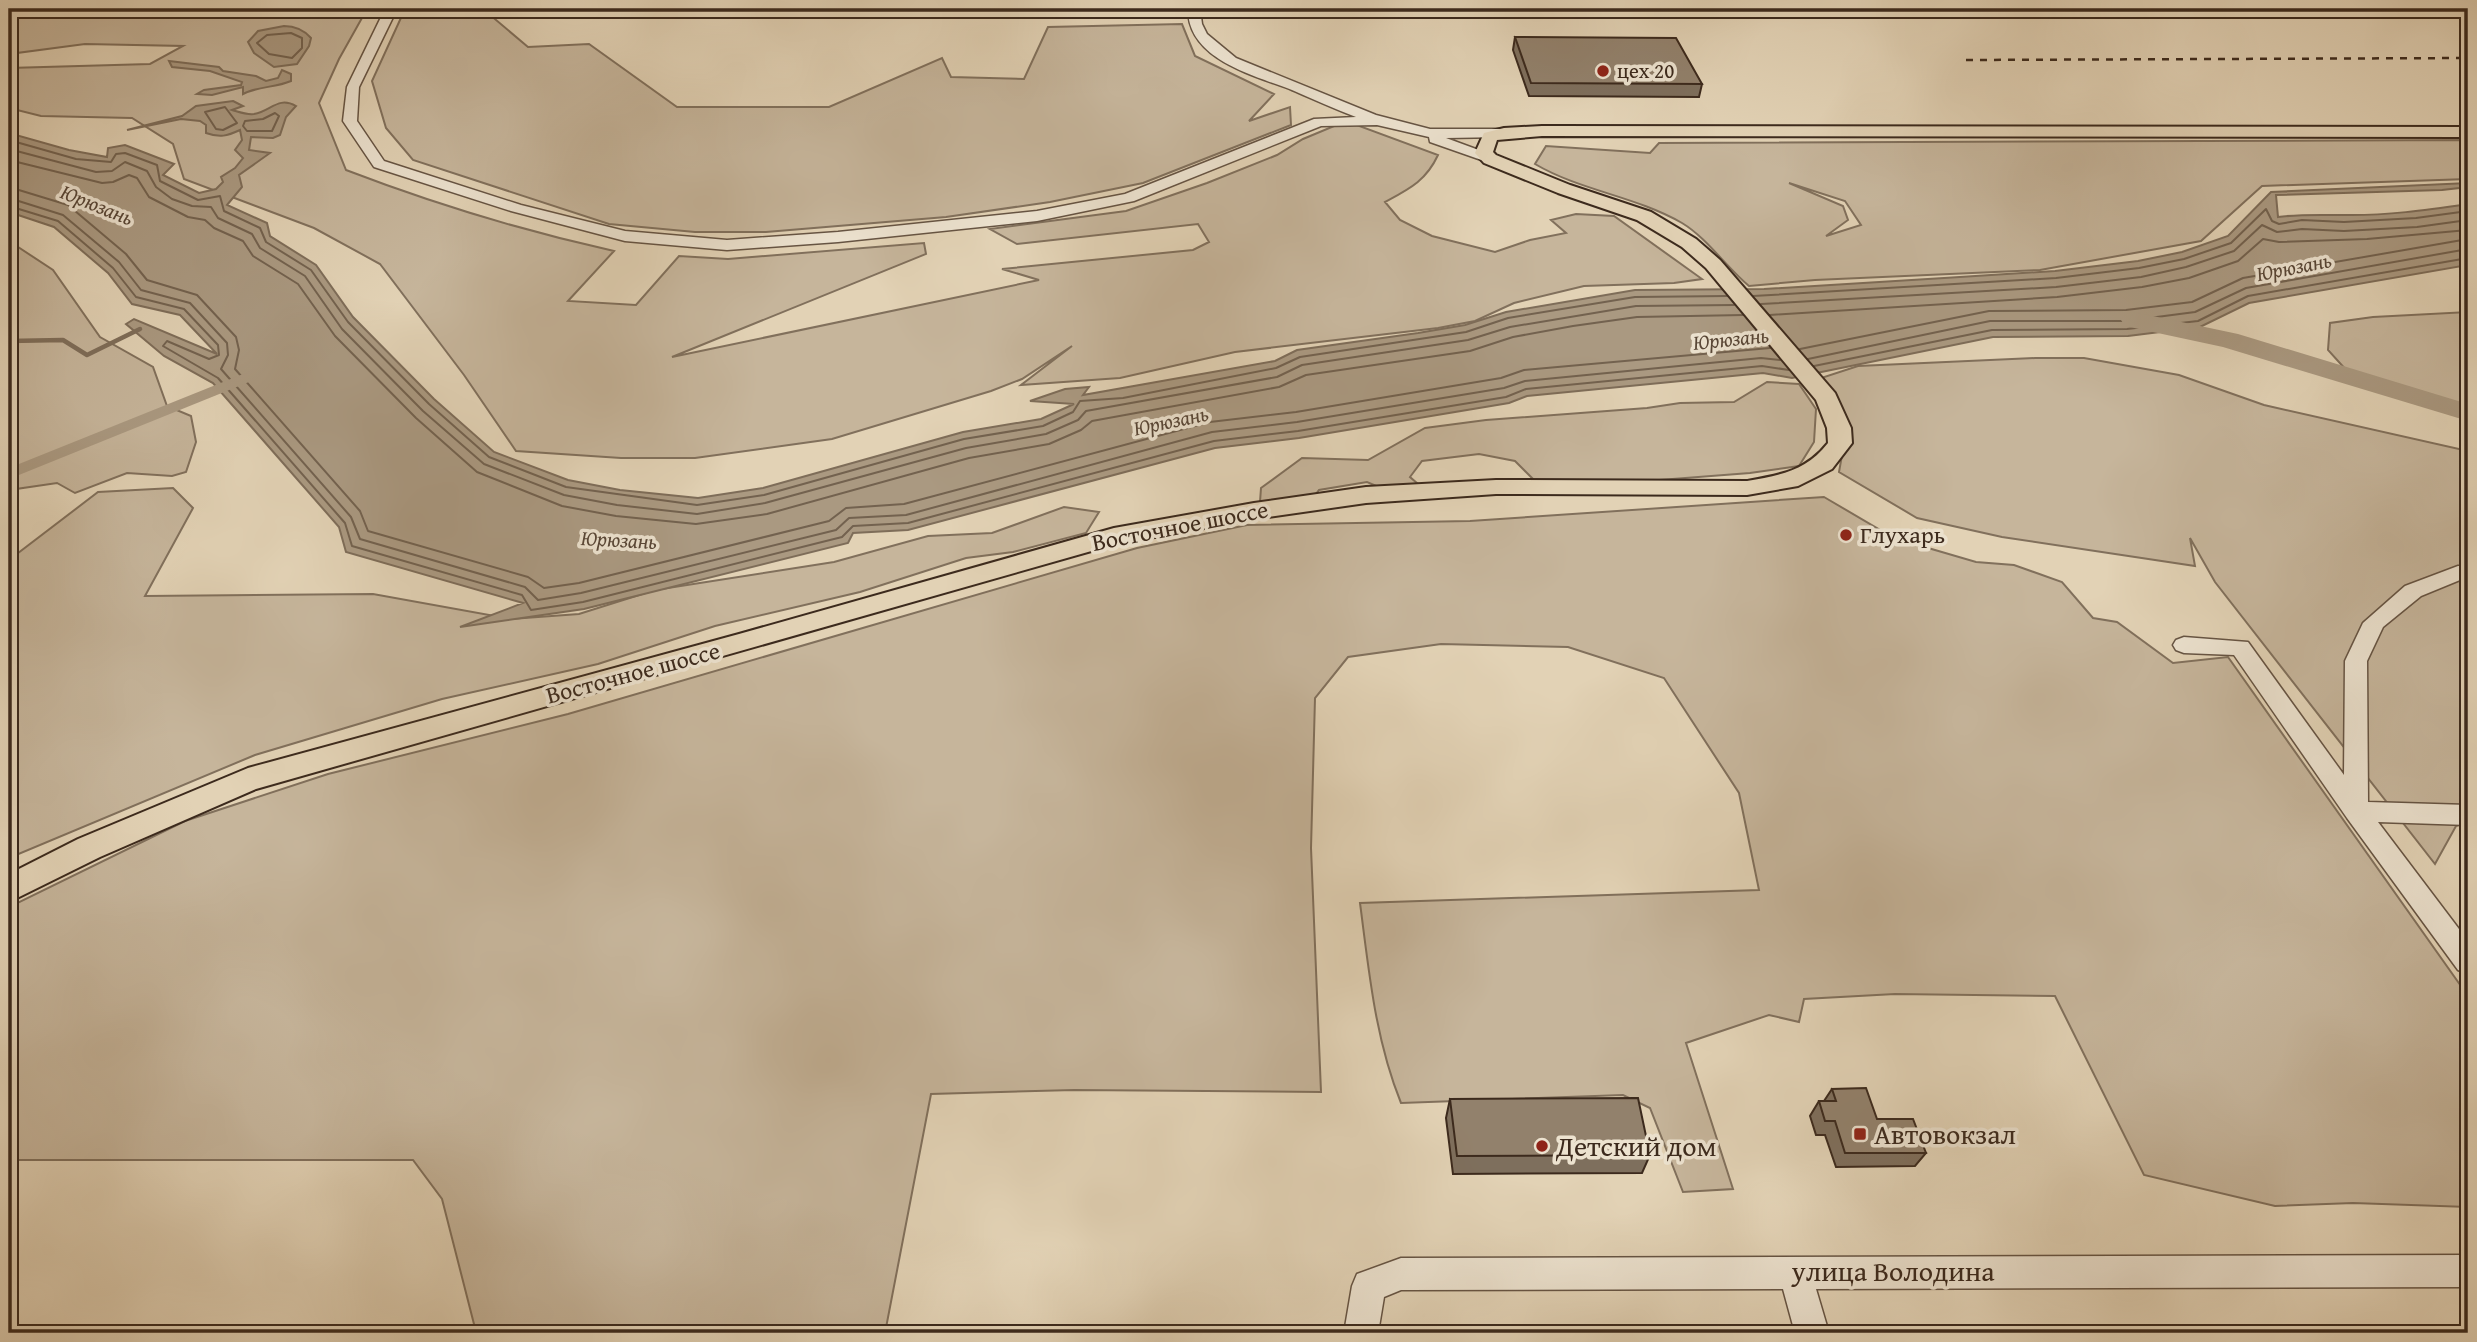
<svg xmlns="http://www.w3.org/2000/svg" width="2477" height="1342" font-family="'Gentium Book Plus',serif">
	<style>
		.green { fill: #c6b59b; stroke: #81705c; stroke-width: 2; fill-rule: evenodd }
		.water { fill: #aa9981; stroke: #7e6d59; stroke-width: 2 }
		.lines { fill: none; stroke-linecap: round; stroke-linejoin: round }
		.shore { stroke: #73624f; stroke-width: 2 }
		.stream { stroke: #7e6d59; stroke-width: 4.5 }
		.canal { fill: #aa9981; fill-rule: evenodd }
		.river { fill: #aa9981; fill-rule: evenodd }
		.minor-casing { stroke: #665443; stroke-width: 3 }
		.major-casing { stroke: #3c2a1d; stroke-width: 4 }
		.minor { fill: #ece2cf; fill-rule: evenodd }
		.major { fill: #e2d2b5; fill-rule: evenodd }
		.rail { stroke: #3c2a1d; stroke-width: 2.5; stroke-dasharray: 7 7; stroke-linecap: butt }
		.wall { fill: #7e6f5d; stroke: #3c2a1d; stroke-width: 2 }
		.building { fill: #92816c; stroke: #3c2a1d; stroke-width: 2 }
		.poi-dot { fill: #8f2418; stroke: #ece2cf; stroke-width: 2.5 }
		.labels { text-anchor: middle; stroke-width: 7; stroke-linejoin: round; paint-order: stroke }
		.far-poi-label { font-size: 21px; fill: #3c2a1d; stroke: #ece2cf; text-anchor: start }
		.far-water-label { font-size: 21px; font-style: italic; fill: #584636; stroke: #ece2cf }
		.street-label { font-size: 24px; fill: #3c2a1d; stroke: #ece2cf }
		.poi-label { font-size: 24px; fill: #3c2a1d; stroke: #ece2cf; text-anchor: start }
		.near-poi-label { font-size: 28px; fill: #3c2a1d; stroke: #ece2cf; text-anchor: start }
		.near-street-label { font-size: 28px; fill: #3c2a1d; stroke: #ece2cf }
	</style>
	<rect width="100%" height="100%" fill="#e2d2b5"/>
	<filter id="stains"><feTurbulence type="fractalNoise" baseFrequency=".00286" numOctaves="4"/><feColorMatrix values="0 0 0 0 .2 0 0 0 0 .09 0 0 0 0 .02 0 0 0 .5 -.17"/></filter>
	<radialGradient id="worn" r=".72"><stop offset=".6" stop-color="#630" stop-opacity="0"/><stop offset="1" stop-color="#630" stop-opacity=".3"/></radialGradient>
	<path class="green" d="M9,9H367L339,59L319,103L346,170C432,203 524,231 614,251L568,301L636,305L679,256L728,259L924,243L926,254L672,357L1039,280L1002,269L1193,250L1209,242L1198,224L1017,244L990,229L1126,211L1207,183L1277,155L1303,139L1346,121L1438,155C1426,181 1409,189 1385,202L1400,220L1432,236L1495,252L1530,240L1566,233L1551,220L1576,214L1614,216L1702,279L1674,283L1584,286L1514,303L1475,321L1438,328L1235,352L1120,378L1021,385L1072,346L1022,379L991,391L832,439L695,458H621L516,451L464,375L380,264L314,228L184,179L173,144L132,118L41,116L9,108V68L150,64L183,46L85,44L9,54Z
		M405,9H483L528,47L589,44L677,107H829L942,58L951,77L1024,79L1048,27L1182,24L1195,56L1274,94L1249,121L1290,107L1291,125L1143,183L1050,202L946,217L766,232H695L609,224L413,160L386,128L372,81Z
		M2468,140V179L2262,186L2201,241L2040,270L1815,280L1749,286C1726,267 1707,238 1682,223C1635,196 1581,191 1535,164L1546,146L1650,153L1659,143ZM1789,183L1845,201L1861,225L1826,236L1848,220L1843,206Z
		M9,241L53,270L100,337L153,367L167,406L191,416L196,442L186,472L172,476L127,473L75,493L57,483L9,490Z
		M2468,312V407L2417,399L2357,382L2328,350L2330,323L2373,317Z
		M2035,358H2084L2179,375L2264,405L2468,451V822L2456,826L2435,864L2215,582L2190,538L2195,566L2002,537L1917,518L1839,472L1846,433L1818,379L1858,366Z
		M1767,382L1799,384L1816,409L1814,442L1799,466L1750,473L1543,489L1515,461L1479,454L1422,461L1410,477L1425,490L1393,493L1367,482L1319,490L1313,498L1260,502L1261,488L1302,458L1368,460L1425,428L1486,420L1647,408L1680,403L1734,402Z
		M173,488L193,508L145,596L373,594L511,619L579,614L655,590L834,562L928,536L992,533L1064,507L1099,512L1086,533L1013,552L966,558L860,592L715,626L598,664L442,699L255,755L9,858V560L98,492Z
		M1824,497L1894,538L1976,562L2014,565L2062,582L2093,618L2117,622L2173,663L2228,657L2468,996V1207L2353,1203L2275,1206L2144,1175L2055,996L1895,994L1804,999L1799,1022L1769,1015L1686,1043L1733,1189L1683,1192L1650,1108L1623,1095L1401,1103C1375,1039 1369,971 1360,903L1759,890L1739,793L1664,678L1568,647L1441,644L1348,657L1315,698L1311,848L1321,1092L1074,1090L931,1094L885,1333H473L475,1328L442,1199L413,1160H9V907L185,821L328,774L568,714L1137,548L1247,525L1470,521Z"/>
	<path class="water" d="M284,26C295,26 303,29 311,38L309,46L297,64L274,67L254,53L248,42L258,31Z
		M169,61L219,67L223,71L256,76L266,81L278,78L282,70L291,74V81C275,88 258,86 243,94V87L212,95L197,94L204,90L241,85L242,82L210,71L172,67Z
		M233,101L243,106L232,110C239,112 247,115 254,114C271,111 278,96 296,106L286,117L280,135L273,138L251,137L249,150L270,153L239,175L242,187L227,205L267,223L270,236L316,265L353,317L434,399L494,452L568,480L620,490L698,498L763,488L963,432L1041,419L1074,404L1030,401L1065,389L1089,387L1083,395L1275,361L1297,350L1418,333L1465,325L1506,312L1635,290L1764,289L1944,278L2055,271L2138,261L2182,252L2228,236L2271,192L2468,183V187L2442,190L2276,195L2278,217C2300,214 2320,215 2343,215C2385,216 2427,210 2468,204V265L2249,303L2200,327L2128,336L1993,337L1792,378L1763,373L1527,396L1509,403L1299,438L1215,448L908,530L853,533L848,543L584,609L460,627L523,603L346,552L339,527L213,383L164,356L126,324L134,319L217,354L180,315L132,304L108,273L54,227L9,212V133L69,150L107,157L108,148L125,145L174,164L163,175L199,193L216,189L223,182L221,177L235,168L243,158L235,150L242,140L240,130C227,136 220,138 206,133V125L200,121L181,119L127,130L182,116L196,106Z"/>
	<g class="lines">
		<path class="shore" d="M291,33L302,38V48L292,58L269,54L257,43L267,35Z
			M225,107L237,123L223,130L216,129L205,112Z
			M275,113L279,116L272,131H247L243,126L245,121L263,119Z
			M9,140L76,159L111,162L116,154L125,153L157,165L160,181L198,200L220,196L224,211L260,228L266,242L311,270L348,322L429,404L489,457L566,487L697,505L764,495L964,439L1043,426L1073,412L1080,401L1123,398L1276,368L1300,357L1466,332L1508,318L1635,297L1727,296
			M9,149L96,172L112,171L125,162L147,171L156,187L172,199L192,206L211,207L218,218L252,234L260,248L305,276L342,329L423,411L484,464L564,495L617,505L697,514L765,503L966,448L1046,434L1078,420L1086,411L1277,377L1302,365L1468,340L1510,327L1636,306L1734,305
			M9,160L102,183L113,182L129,175L137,178L149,197L188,217L205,220L214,228L243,241L253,256L298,284L335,336L416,418L477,472L562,506L616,516L696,524L767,514L969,458L1049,444L1081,430L1092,421L1279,387L1306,375L1470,351L1513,337L1573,326L1637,317L1743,315
			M9,187L68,205L126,254L147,280L197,295L236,337L239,350L235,369L360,511L368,531L528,577L544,588L579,583L829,521L846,508L904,504L1210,422L1296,412L1501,378L1524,370L1770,348
			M9,198L63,215L119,262L141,290L190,303L227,343L228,355L221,369L351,517L360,539L525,587L538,600L581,593L836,530L849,518L906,515L1212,432L1297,422L1504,388L1525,381L1761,358L1780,360
			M9,206L58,221L113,268L136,297L184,309L218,345L219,355L209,359L167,341L163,346L218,378L345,523L352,546L522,595L531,610L583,602L842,537L853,526L908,523L1214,441L1298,431L1506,397L1526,389L1762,366L1789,370
			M1753,296L2056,278L2139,268L2184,259L2231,243L2266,209L2272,221L2279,224L2302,220L2344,222L2416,218L2468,211
			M1761,304L2056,287L2141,277L2186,267L2234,251L2262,225L2277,232L2302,229L2344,231L2417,227L2468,220
			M1770,315L2057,297L2142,287L2189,278L2238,261L2263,239L2279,242L2367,239L2468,230
			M1800,349L1989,311L2126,310L2192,302L2243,278L2468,239
			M1808,359L1990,321H2126L2195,312L2246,288L2468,249
			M1814,366L1992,330L2127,329L2198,321L2248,296L2468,258"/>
		<path class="stream" d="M9,341L63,340L87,355L140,329"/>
		<path class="canal" d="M243,374L249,376L251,379L249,382L9,479V468Z"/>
		<path class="river" d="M2134,312L2238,334L2468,404V421L2223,347L2125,326L2121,320L2125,314Z"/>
		<g class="minor-casing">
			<path id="minor" d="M385,9H397L359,87L357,121L384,161L521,205L625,231L727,240L838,232L1037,211L1125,194L1314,119L1356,117C1335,109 1313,99 1292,90C1254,75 1188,60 1188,9H1200L1202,24L1207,34L1236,58L1376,115L1430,129H1504L1511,133L1504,137L1446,138L1495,156L1497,159L1490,163L1430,142L1429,137L1377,125L1321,126L1134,201L1037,221L838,242L727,250L625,241L511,211L374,167L343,121L347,87Z
				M2458,566H2468V580H2460L2421,596L2383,627L2367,661L2368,802L2468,805V825L2378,822L2468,941V974L2458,970L2347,818L2234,655L2184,653L2176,650L2173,645L2176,640L2184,637L2248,642L2344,775L2345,661L2363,623L2405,586Z
				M2468,1255V1287L1816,1289L1829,1333H1795L1783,1289L1401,1290L1384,1297L1378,1333H1344L1352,1286L1357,1274L1401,1258Z"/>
		</g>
		<g class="major-casing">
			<path id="major" d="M1542,126L2468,127V137L1542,136L1497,140L1493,152L1496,155L1570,185L1651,212L1696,239L1720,260L1835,393L1851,428L1852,443L1832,469L1798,486L1747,495L1496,494L1366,503L1254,519L1116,544L256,789L100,857L9,902V874L78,839L248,768L739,634L1114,528L1254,503L1366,487L1496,480L1747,481C1781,475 1806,471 1828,443L1827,428L1816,400L1706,268L1682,247L1637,220L1558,193L1484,163L1475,153L1484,133L1504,128Z"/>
		</g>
		<use href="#minor" class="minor"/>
		<use href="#major" class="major"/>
		<path class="rail" d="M1972,10L2463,9
			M1966,60L2468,58"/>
	</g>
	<path class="wall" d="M1515,37L1702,84L1699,97L1529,96L1513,50Z
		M1832,1089L1926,1153L1915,1166L1836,1167L1825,1135H1816L1810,1116L1819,1101H1824Z
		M1450,1099L1650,1155L1642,1173L1453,1174L1446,1118Z"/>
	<path class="building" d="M1515,37L1676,38L1702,84L1531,83Z
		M1866,1088L1877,1119H1913L1926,1153H1845L1835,1121H1825L1819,1101H1836L1832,1089Z
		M1638,1098L1650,1155L1457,1156L1450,1099Z"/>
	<g class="poi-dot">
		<circle cx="1603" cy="71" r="7"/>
		<circle cx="1846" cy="535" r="7"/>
		<rect x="1853" y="1127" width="14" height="14" rx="3.5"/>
		<circle cx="1542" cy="1146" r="7"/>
	</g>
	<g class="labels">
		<g class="far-poi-label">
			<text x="1617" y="78">цех 20</text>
		</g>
		<g class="far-water-label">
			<text transform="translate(97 205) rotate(22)" y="7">Юрюзань</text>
			<text transform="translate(2294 267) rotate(-11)" y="7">Юрюзань</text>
			<text transform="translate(1731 339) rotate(-6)" y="7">Юрюзань</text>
			<text transform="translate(1171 421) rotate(-12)" y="7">Юрюзань</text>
			<text transform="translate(619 540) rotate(3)" y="7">Юрюзань</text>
		</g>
		<g class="street-label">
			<text transform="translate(1180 526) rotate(-11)" y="8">Восточное шоссе</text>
			<text transform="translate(633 673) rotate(-15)" y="8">Восточное шоссе</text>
		</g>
		<g class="poi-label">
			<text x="1860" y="543">Глухарь</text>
		</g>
		<g class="near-poi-label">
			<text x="1874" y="1144">Автовокзал</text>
			<text x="1556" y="1156">Детский дом</text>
		</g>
		<g class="near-street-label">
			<text x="1893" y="1281">улица Володина</text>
		</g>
	</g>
	<rect width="2477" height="1342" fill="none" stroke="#e2d2b5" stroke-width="35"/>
	<rect x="10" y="10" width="2456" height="1321" fill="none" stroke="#3c2a1d" stroke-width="3.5"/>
	<rect x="18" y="18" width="2442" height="1307" fill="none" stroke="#3c2a1d" stroke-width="2"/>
	<rect width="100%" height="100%" filter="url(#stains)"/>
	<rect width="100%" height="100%" fill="url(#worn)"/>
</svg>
